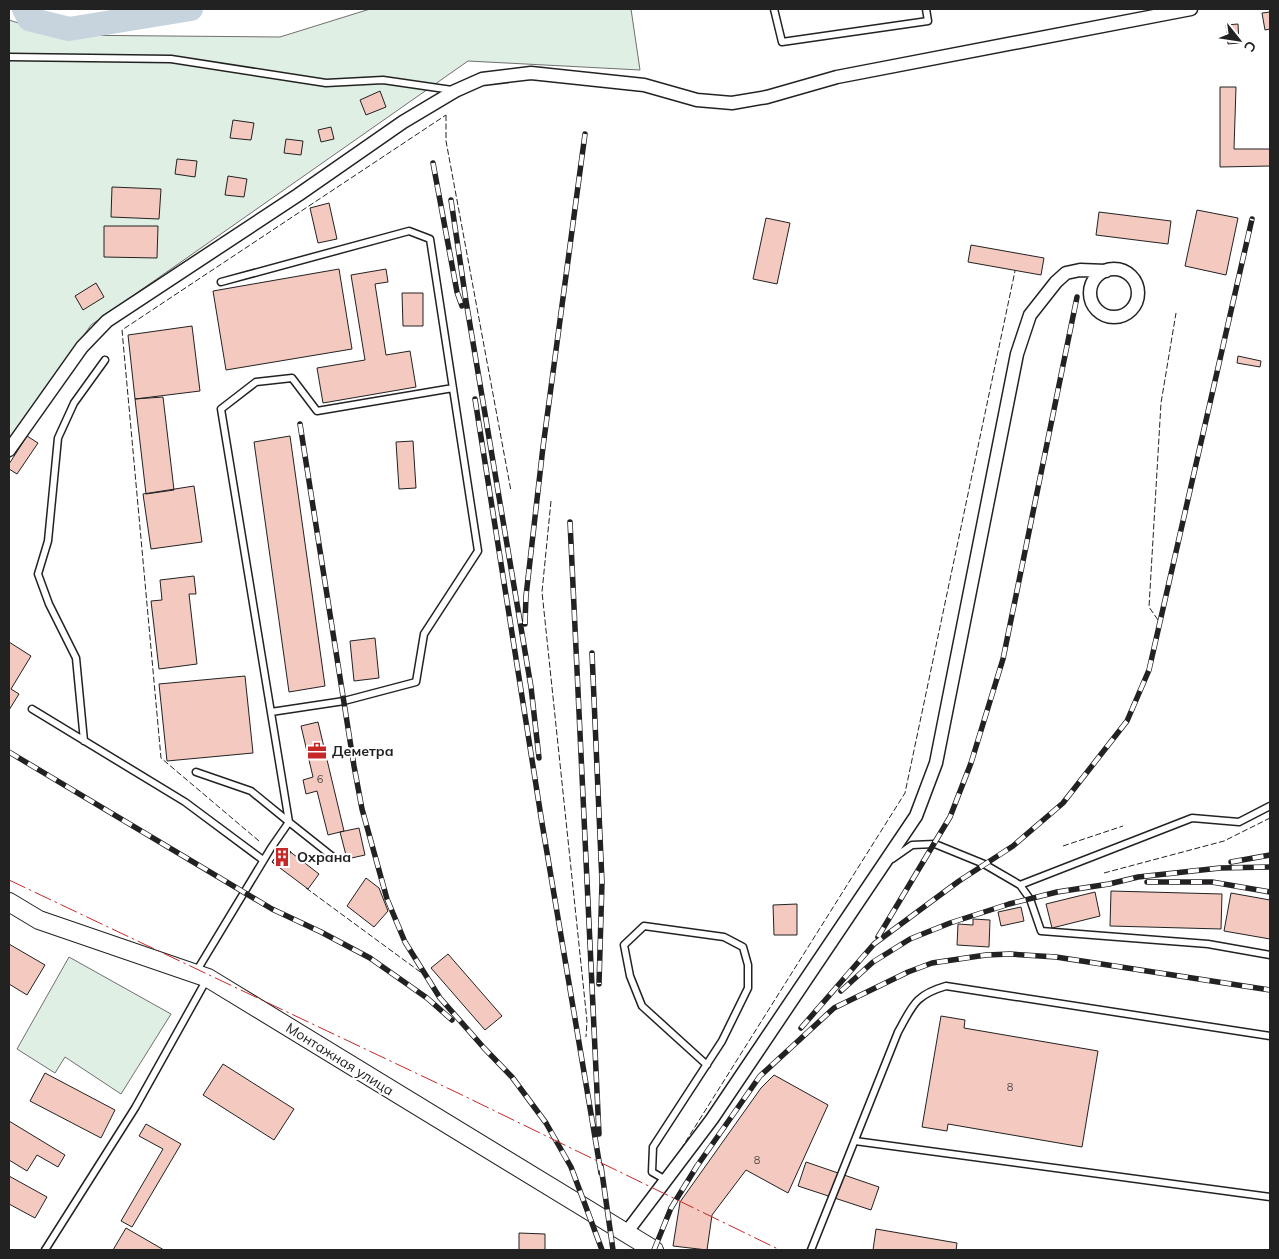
<svg xmlns="http://www.w3.org/2000/svg" width="1279" height="1259" font-family="Mulish,sans-serif">
	<style>
		.green { fill: #e0efe3; stroke: #6f6f6f }
		.lines { fill: none; stroke-linecap: round; stroke-linejoin: round }
		.river { stroke: #c7d3dd; stroke-width: 24 }
		.building { fill: #f3c9c0; stroke: #222 }
		.lane-casing { stroke: #222; stroke-width: 9 }
		.street-casing { stroke: #222; stroke-width: 15 }
		.secondary-casing { stroke: #222; stroke-width: 20 }
		.lane { stroke: #fff; stroke-width: 6 }
		.street { stroke: #fff; stroke-width: 12 }
		.secondary { stroke: #fff; stroke-width: 18 }
		.rail-casing { stroke: #222; stroke-width: 5.5 }
		.rail { stroke: #fff; stroke-width: 4; stroke-dasharray: 11; stroke-linecap: butt }
		.fence { stroke: #222; stroke-width: 1; stroke-dasharray: 6 2.5; stroke-linecap: butt }
		.power { stroke: #c62828; stroke-width: 1; stroke-dasharray: 18 4 2.5 4; stroke-linecap: butt }
		.labels { text-anchor: middle; stroke-width: 4; stroke-linejoin: round; paint-order: stroke }
		.number-label { font-size: 11px; fill: #564c4a }
		.poi-label { font-size: 14px; font-weight: bold; fill: #222; stroke: #fff; text-anchor: start }
		.street-label { font-size: 14px; fill: #222; stroke: #fff }
	</style>
	<rect width="100%" height="100%" fill="#fff"/>
	<path class="green" d="M370,9H631L640,70L468,61L91,325L9,443V20L56,35L280,37Z
		M69,957L171,1014L121,1094L65,1057L55,1073L17,1049Z"/>
	<g class="lines">
		<path class="river" d="M24,9L29,19L69,29L191,9"/>
	</g>
	<path class="building" d="M1270,12V29L1265,30L1262,13Z
		M1238,24L1239,43L1228,44L1226,25Z
		M1220,87H1236L1234,149H1270V166L1220,167Z
		M380,91L386,107L366,115L360,100Z
		M233,120L254,123L251,140L230,138Z
		M331,127L334,139L321,142L318,130Z
		M286,139L303,141L301,155L284,153Z
		M177,159L197,161L195,177L175,174Z
		M228,176L247,179L244,197L225,195Z
		M112,187L161,189L159,219L111,217Z
		M329,203L337,239L318,243L310,208Z
		M1197,210L1238,218L1226,275L1185,266Z
		M1099,212L1171,221L1168,244L1096,235Z
		M766,218L790,223L777,284L753,279Z
		M104,226H158L157,258L104,257Z
		M971,245L1044,258L1041,275L968,262Z
		M339,269L352,349L226,370L213,291Z
		M386,269L388,282L375,284L386,355L410,351L416,387L323,403L317,368L365,360L351,275Z
		M96,283L104,297L83,310L75,296Z
		M402,293H423V326H403Z
		M192,326L200,391L135,399L128,335Z
		M1238,356L1261,361L1260,367L1237,363Z
		M163,397L174,490L146,494L135,399Z
		M27,436L38,443L17,474L9,469V464Z
		M290,436L325,686L289,692L254,442Z
		M413,441L416,488L399,489L396,442Z
		M194,486L202,542L151,549L143,494Z
		M194,576L196,594H189L197,664L159,669L151,601L162,600L160,580Z
		M375,638L379,678L354,681L350,641Z
		M9,642L31,656L11,689L19,694L9,710Z
		M245,676L253,753L167,761L159,684Z
		M318,722L344,831L328,835L317,791L306,794L303,780L313,777L301,726Z
		M359,828L365,855L347,859L340,832Z
		M284,847L319,874L308,889L272,862Z
		M284,847L291,852L279,868L272,862Z
		M366,878L379,888L388,911L374,927L347,906Z
		M1111,891L1222,894L1221,929L1110,926Z
		M1095,892L1100,916L1052,928L1046,904Z
		M1231,893L1270,900V939L1224,931Z
		M797,904V935H774L773,905Z
		M1021,907L1024,921L1001,926L998,912Z
		M973,919L990,920L989,947L957,945L958,924L973,925Z
		M9,944L45,965L27,995L9,984Z
		M448,954L502,1016L485,1030L431,968Z
		M941,1016L965,1020L964,1028L1098,1051L1082,1147L948,1124L947,1131L922,1127Z
		M223,1064L294,1109L274,1140L203,1095Z
		M45,1073L115,1110L101,1138L30,1101Z
		M774,1075L828,1105L788,1193L746,1170L712,1215L707,1250L673,1246L680,1202L761,1088Z
		M9,1121L65,1155L58,1167L37,1155L27,1171L9,1160Z
		M146,1124L181,1144L132,1227L121,1221L163,1149L139,1136Z
		M806,1162L879,1187L871,1210L798,1186Z
		M9,1176L47,1197L35,1218L9,1204Z
		M126,1228L164,1250H113Z
		M876,1229L957,1243L956,1250H873Z
		M519,1233L545,1234V1250H519Z"/>
	<g class="lines">
		<g class="lane-casing">
			<path id="lane" d="M774,9L782,42L928,21L926,9
				M9,57L171,59L326,83L383,80L452,90
				M221,282L409,231L430,239L478,551L424,634L416,682L344,701L271,712
				M32,709L185,802L263,860
				M84,741L76,658L49,604L38,574L48,541L58,438L74,403L105,360
				M196,772L251,791L289,822
				M289,822L221,409L256,382L292,378L317,411L453,388
				M892,859L912,845L935,844L984,864L1020,885L1192,818L1239,822L1270,806
				M1020,885L1030,899L1041,931L1208,944L1270,955
				M196,972L271,848L289,822L333,857
				M855,1141L1270,1197
				M666,1180L652,1172L653,1147L722,1041L748,988V965L743,947L724,937L644,926L624,945L630,976L642,1006L707,1065
				M45,1250L135,1108L207,979
				M811,1250L898,1032C913,1005 915,995 946,986L1270,1036"/>
		</g>
		<g class="street-casing">
			<path id="street" d="M1090 293a24 24 0 1 1 48 0a24 24 0 1 1-48 0Z
				M9,450L82,347L107,321L298,195L403,122L455,91L482,79L531,73L644,85L697,100L732,103L767,97L837,77L1191,9
				M626,1233L712,1119L916,816L936,763L1017,354L1030,315L1056,282L1066,273L1080,270L1106,271"/>
		</g>
		<g class="secondary-casing">
			<path id="secondary" d="M9,902L39,920L208,978L654,1250"/>
		</g>
		<use href="#lane" class="lane"/>
		<use href="#street" class="street"/>
		<use href="#secondary" class="secondary"/>
		<g class="rail-casing">
			<path id="rail" d="M433,163L457,292L462,306
				M451,200L466,301L531,687L539,758
				M475,399L542,823L601,1173
				M300,424L354,766L362,809L387,899L405,942L440,998L484,1048L512,1077L546,1123L571,1167L602,1250
				M570,522L599,1134
				M525,624L526,596L543,447L585,134
				M592,653L602,882L599,984
				M9,752L272,909L321,932L370,958L427,998L452,1020
				M1231,862L1270,855
				M1147,882H1212L1270,892
				M878,937L950,817L971,763L1003,659L1077,297
				M841,991L873,962L910,939L950,923L1009,904L1057,892L1109,884L1138,877L1220,868L1270,867
				M801,1028L874,944L959,881L1013,846L1063,803L1127,721L1149,670L1252,219
				M601,1166L613,1250
				M654,1250L671,1208L697,1166L760,1076L834,1008L908,972L932,963L986,955L1010,954L1056,957L1270,990"/>
		</g>
		<use href="#rail" class="rail"/>
		<path class="fence" d="M446,115V141L511,491
			M551,501L542,592L587,1021L586,1037
			M1158,620L1149,607L1161,403L1176,313
			M259,841L161,758L122,330L446,115
			M1063,846L1123,826
			M1104,873L1224,841L1270,818
			M306,888L423,974
			M681,1149L905,793L1015,271"/>
		<path class="power" d="M9,880L460,1094L780,1250"/>
	</g>
	<defs>
		<g id="office-bare" transform="scale(1.5)"><path d="M-6-3h4V-5.5h4V-3h4V5H-6ZM-1-4.5V-3h2v-1.5ZM-6 0V1H6V0Z" fill="#c62828" stroke="#fff" stroke-width="2.5" paint-order="stroke"/></g>
		<g id="building-bare" transform="scale(1.5)"><path d="M-4-6H4V6H1V3H-1V6H-4ZM-2.5-4.3h1.7v1.8h-1.7ZM.8-4.3h1.7v1.8H.8ZM-2.5-1h1.7V.8h-1.7ZM.8-1h1.7V.8H.8Z" fill="#c62828" stroke="#fff" stroke-width="2.5" paint-order="stroke"/></g>
	</defs>
	<g fill-rule="evenodd">
		<use href="#office-bare" x="317" y="751"/>
		<use href="#building-bare" x="282" y="857"/>
	</g>
	<g class="labels">
		<g class="number-label">
			<text x="320" y="783">6</text>
			<text x="1010" y="1091">8</text>
			<text x="757" y="1164">8</text>
		</g>
		<g class="poi-label">
			<text x="332" y="756">Деметра</text>
			<text x="297" y="862">Охрана</text>
		</g>
		<g class="street-label">
			<text transform="translate(340 1059) rotate(32)" y="5">Монтажная улица</text>
		</g>
	</g>
	<rect width="1279" height="1259" fill="none" stroke="#222222" stroke-width="20"/>
	<g transform="translate(1239 40) rotate(120)" stroke="#ffffff" stroke-width="4" paint-order="stroke">
	<path d="M0-4L9 19L0 12L-9 19Z" fill="#222222"/>
	<text y="-8" font-size="14" font-weight="bold" text-anchor="middle" fill="#222222">С</text>
	</g>
</svg>
